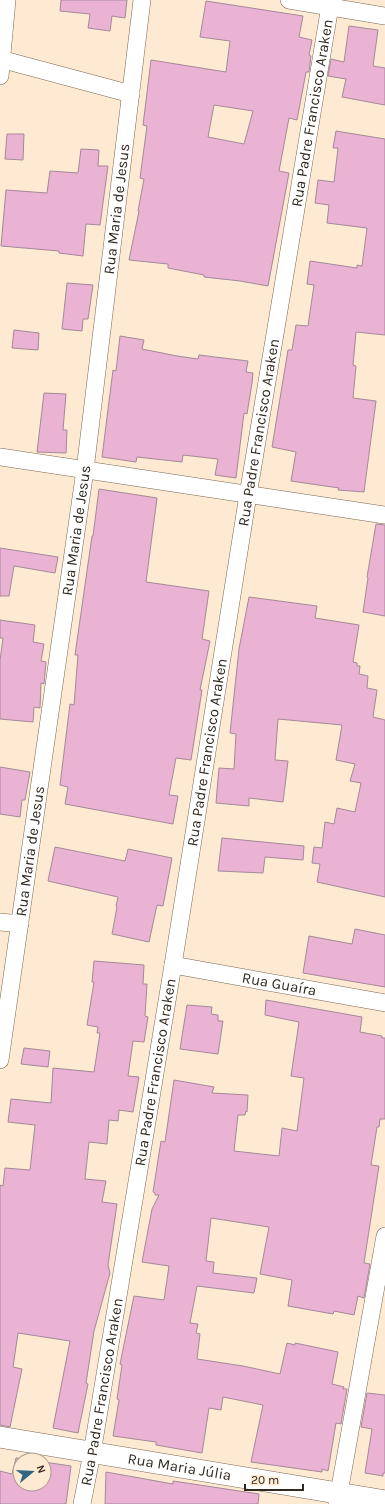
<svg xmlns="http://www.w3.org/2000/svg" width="385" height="1504" font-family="Karla,sans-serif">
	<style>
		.building { fill: #eab2d3; stroke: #a48998; fill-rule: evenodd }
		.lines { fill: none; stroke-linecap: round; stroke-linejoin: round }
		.minor-casing { stroke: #796753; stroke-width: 18 }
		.tertiary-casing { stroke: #796753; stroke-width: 22 }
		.minor { stroke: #fff; stroke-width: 17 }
		.tertiary { stroke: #fff; stroke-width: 21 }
		.labels { text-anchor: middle; stroke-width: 4; stroke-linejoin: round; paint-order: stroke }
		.street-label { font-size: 15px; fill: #302920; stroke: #feead2 }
	</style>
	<rect width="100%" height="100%" fill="#feead2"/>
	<path class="building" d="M61,0H127L125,18L112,16L110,31L88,28L90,14L60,11Z
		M206,1L303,16L299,37L312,40L309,55L311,56L309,72H306L297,120L289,118L279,171L289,173L268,286L240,281L204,277V275L168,268V264L129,260L139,211H138L144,179L140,178L147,126L143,125L151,60L226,72L230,41L200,37ZM214,105L253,111L244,144L208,137Z
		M349,26L378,30L373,66L385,68V105L342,97L346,79L328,76L331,59L344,62Z
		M336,131L385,139V335L356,332L353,365L356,366L353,398L376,401L364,492L338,490L339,488L291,481L296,452L272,447L288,350H292L296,325L308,326L314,285L307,284L310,261L357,268V265L362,266L367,228L327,223L329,205L315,203L318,180L334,182L338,148H333Z
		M7,134H24L23,160L5,159Z
		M81,149L99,150L98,166H108L100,225L86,224L83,256L59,253V251L1,246L6,190L47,193L50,171L78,173Z
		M67,283L93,285L88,319H83L82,331L62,329Z
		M14,330L39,333L38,350L12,348Z
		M120,336L144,340L142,349L177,356L198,359L199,355L248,361L246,372L253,373L252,383L247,414L244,413L236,478L215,475L218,459L183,455L182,462L137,457L136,462L102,457L113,370L116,371Z
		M44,393L66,394L63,430H67L66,453L37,452Z
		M99,489L157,498L146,582L209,591L202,639L210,641L200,690H202L191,760L176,758L169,795L178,796L173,824L65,804L68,787L60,785L70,704L74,705L78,655H75L92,536H93Z
		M376,524L385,525V616L363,612L368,578L367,577Z
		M0,548L58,557L55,573L14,566L9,596H0Z
		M249,597L317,606L315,618L359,625L353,662L357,663V666H360L359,674L368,676L367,688L377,690L373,717L385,720V897L317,882L320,864L312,863L314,847L322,848L325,822L334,824L337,808L355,812L361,783L350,781L355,764L336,760L342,725L278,719L275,760L288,761L283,802L249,798V806L216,803L219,768L234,769L236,734L230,733L239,649Z
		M0,620L35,625L33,642L44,644L41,661L46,662L44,684L41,683L40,708L34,707L33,722L0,719V660L3,638H0Z
		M0,767L30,772L25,800H22L20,817L0,814Z
		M222,838L304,846L303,860L265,857L263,873L218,871Z
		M55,847L125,861L128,849L172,858L163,906L157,905L149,942L112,934L117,907L116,906L118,897L48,881Z
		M355,929L385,935V987L303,973L309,936L352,944Z
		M94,961L144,965L143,984H147L145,1016L148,1017L144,1042L133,1041L128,1076L139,1077L133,1112L119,1110L118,1121L109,1120L107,1144L89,1142L85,1179L106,1181L102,1202L117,1204L108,1265L110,1273L94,1331L86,1383L88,1384L78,1433L53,1428L70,1341L18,1333L13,1367L22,1369L10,1427L0,1425V1185L3,1186L5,1168L30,1170L35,1125L8,1122L11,1099L51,1103L53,1068L94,1072L100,1033H97L98,1027L87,1025L94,982H92Z
		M266,1000L362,1017L360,1032L382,1036V1038H385V1119H380L379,1127H377L371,1165L379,1166L364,1263L370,1264L364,1298L358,1296L354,1315L334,1311L333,1314L288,1306L292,1280L260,1274L269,1227L211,1218L206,1261L214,1262L213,1273L257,1278L254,1293L197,1286L190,1323L198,1324L196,1333L200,1334L197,1359L243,1366L280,1374L287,1343L295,1345V1343L338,1352L332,1384L344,1387L343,1389H347L341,1424L336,1423L328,1471L322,1469V1472L251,1462L263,1405L223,1397L221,1410L209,1408L202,1453L156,1445V1442L113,1436L119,1400L117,1399L122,1365L120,1364L134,1296L164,1300L169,1266L142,1262L152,1209L159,1195H155V1193L153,1192L161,1141L165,1142L174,1080L214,1087L212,1093L248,1095L247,1112L246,1111L245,1115H238L234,1151L279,1156L282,1128L297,1131L304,1078L291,1076L299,1022L265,1015Z
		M187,1005L212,1007L211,1014L218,1015V1021H223L218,1054L180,1049Z
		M24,1048L50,1051L48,1067L21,1064Z
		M367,1393L385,1395V1473H383V1476L365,1473L372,1429L361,1427Z
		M16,1458L31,1460H20V1484H44V1462L71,1466L66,1504H0V1471L12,1474Z
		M106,1472L173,1484V1481L259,1494L258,1504H105Z"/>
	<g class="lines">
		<g class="minor-casing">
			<g id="minor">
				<path d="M289,0L385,16"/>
				<path d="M0,59L131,94"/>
				<path d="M0,76L7,0"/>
				<path d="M0,457L385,515"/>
				<path d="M0,922L20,924"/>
				<path id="s1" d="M173,965L385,1003"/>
				<path id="s2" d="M0,1060L85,470L142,0"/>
				<path id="s3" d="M82,1504L92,1453L173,965L248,495L331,0"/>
				<path d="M337,1504L385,1236"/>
			</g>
		</g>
		<g class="tertiary-casing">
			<g id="tertiary">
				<path id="s4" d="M0,1437L385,1501"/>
			</g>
		</g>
		<use href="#minor" class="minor"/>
		<use href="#tertiary" class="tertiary"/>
	</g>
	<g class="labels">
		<g class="street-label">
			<text dy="5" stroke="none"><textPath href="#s3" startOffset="1410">Rua Padre Francisco Araken</textPath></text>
			<text dy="5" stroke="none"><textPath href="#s2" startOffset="859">Rua Maria de Jesus</textPath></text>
			<text dy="5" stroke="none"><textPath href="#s3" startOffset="1086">Rua Padre Francisco Araken</textPath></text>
			<text dy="5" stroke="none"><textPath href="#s2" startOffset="535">Rua Maria de Jesus</textPath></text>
			<text dy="5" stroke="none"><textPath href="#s3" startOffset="762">Rua Padre Francisco Araken</textPath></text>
			<text dy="5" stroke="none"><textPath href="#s2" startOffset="211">Rua Maria de Jesus</textPath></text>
			<text dy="5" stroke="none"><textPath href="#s1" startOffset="108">Rua Guaíra</textPath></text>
			<text dy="5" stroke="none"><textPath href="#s3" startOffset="438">Rua Padre Francisco Araken</textPath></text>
			<text dy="5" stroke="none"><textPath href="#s3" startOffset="114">Rua Padre Francisco Araken</textPath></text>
			<text dy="5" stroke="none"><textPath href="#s4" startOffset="182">Rua Maria Júlia</textPath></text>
		</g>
	</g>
	<g transform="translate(32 1472) rotate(72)"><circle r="19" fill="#feead2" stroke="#ac9d8b"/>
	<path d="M0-3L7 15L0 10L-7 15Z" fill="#316682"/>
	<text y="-6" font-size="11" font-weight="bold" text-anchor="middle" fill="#302920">N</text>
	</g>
	<path d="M245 1484v6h58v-6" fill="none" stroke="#302920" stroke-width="2"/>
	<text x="251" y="1484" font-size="12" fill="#302920" stroke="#feead2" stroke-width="3" paint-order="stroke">20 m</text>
</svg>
